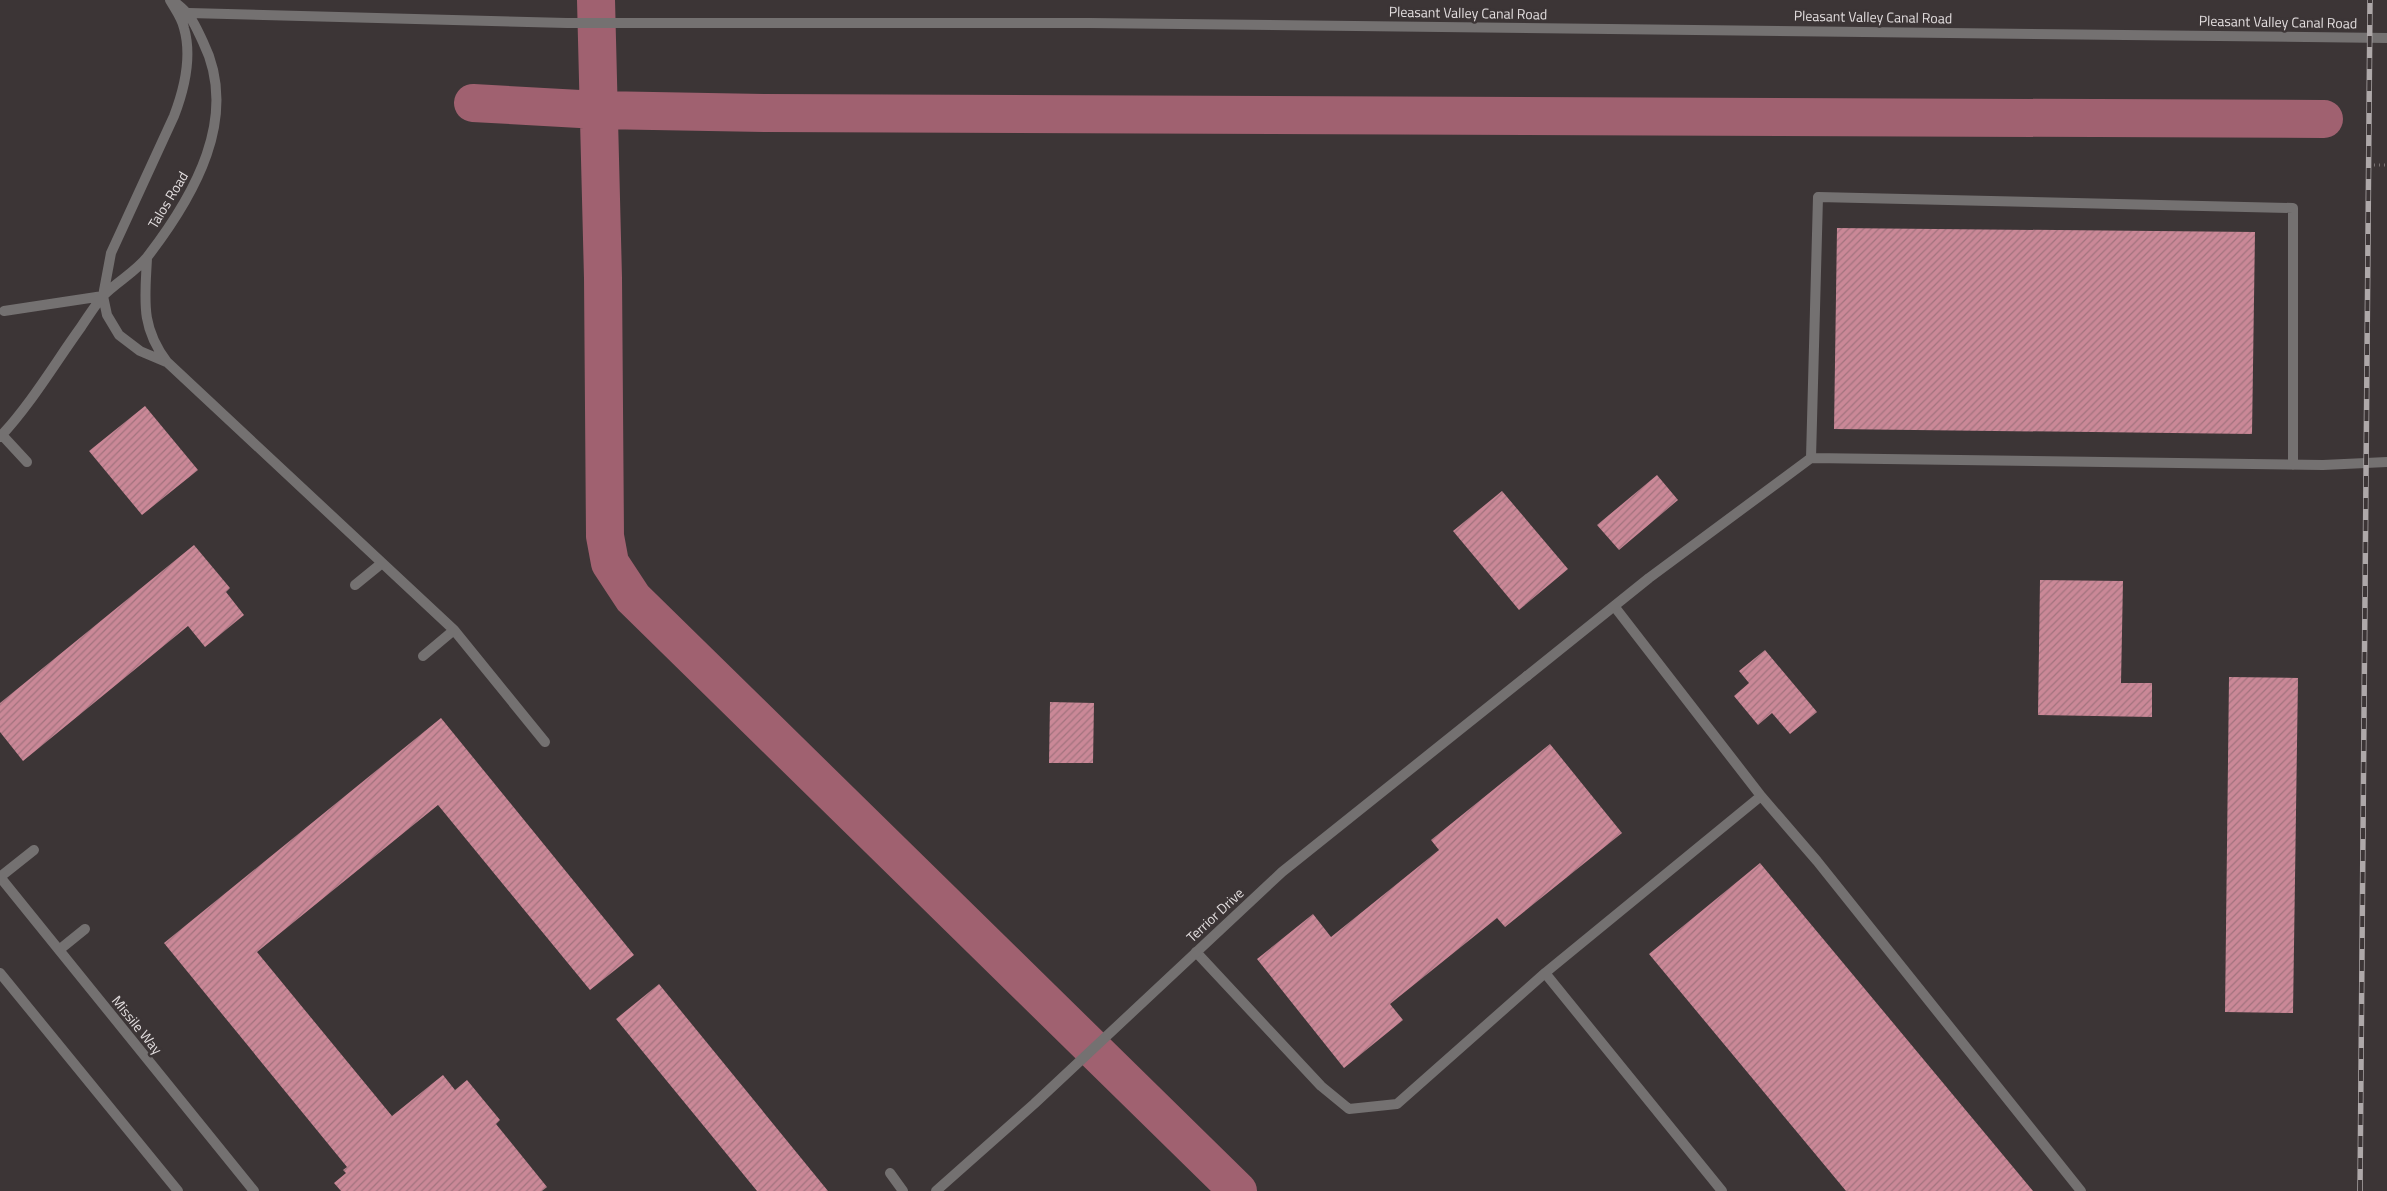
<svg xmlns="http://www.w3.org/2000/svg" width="2387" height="1191" font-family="'Titillium Web',sans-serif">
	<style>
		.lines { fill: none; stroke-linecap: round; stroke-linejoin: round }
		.canal { stroke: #a06170; stroke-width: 38 }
		.building { fill: url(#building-hatch) }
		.path { stroke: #797273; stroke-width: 3; stroke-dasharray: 1 4; stroke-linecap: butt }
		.service { stroke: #747171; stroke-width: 10 }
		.minor { stroke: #747171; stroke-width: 10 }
		.rail-casing { stroke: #aea8a9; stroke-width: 5.5 }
		.rail { stroke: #3c3536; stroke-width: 4; stroke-dasharray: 11; stroke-linecap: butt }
		.labels { text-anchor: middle; stroke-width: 5; stroke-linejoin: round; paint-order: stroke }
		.street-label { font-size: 14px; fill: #e3dedf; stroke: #3c3536 }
	</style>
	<defs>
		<pattern id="building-hatch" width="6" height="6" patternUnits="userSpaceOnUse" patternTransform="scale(1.25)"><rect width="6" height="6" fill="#ca8897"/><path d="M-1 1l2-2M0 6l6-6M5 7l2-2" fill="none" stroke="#a2737e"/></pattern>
	</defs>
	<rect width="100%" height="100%" fill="#3c3536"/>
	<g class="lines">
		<path class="canal" d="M596,0L603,278L605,536L610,563L633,598L1238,1191
			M473,103L598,110L768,113L2324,119"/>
	</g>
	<path class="building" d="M1837,228L2255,232L2252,434L1834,429Z
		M145,406L198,470L142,515L89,451Z
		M1657,475L1678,500L1619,550L1597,525Z
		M1502,491L1568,569L1519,610L1453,531Z
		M194,545L230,588L226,592L244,615L205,647L188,626L23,761L0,732V703Z
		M2040,580L2123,581L2121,683H2152V717L2038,715Z
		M1765,650L1817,712L1790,734L1772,713L1758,725L1734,696L1749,683L1739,671Z
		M2229,677L2298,678L2293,1013L2225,1012Z
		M1050,702L1094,703L1093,763H1049Z
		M441,718L634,955L590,990L438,805L257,952L392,1116L443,1075L455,1090L467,1080L500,1120L496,1124L547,1187L542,1191H341L334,1183L346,1173L343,1170L347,1167L164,943Z
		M1550,744L1622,833L1505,927L1497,918L1390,1004L1403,1020L1344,1068L1257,959L1313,914L1331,937L1439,850L1431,840Z
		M1760,863L2033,1191H1846L1649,954Z
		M659,984L828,1191H757L616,1019Z"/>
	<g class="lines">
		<path class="path" d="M2369,165H2387"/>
		<path class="service" d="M2293,465V208L1818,197L1811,458L2323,465L2387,462
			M1527,676L1649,578L1811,458
			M1761,796L1817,861L2081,1191
			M1196,952L1321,1086L1349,1109L1397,1104L1545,973L1761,796L1614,606
			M1545,973L1722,1191"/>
		<path class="minor" d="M189,13L567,23H1090L2387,38
			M147,258C145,300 140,326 167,362L454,630L545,742
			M4,311L103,296
			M166,362L140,351L119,335L107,315L103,296L111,253L174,116C184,90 192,56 184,28C182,18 175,9 170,0
			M2,435L27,462
			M0,437C31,404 55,363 81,327C88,317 95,305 103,296C116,282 136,272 148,256C194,196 240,117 203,42C193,21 191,14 172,0
			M355,585L382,563
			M423,656L454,630
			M0,877L254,1191
			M0,877L34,850
			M59,950L85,929
			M0,973L178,1191
			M890,1173L903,1191
			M936,1191L1034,1104L1282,872L1527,676"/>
		<g class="rail-casing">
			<path id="rail" d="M2360,1191L2370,0"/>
		</g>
		<use href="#rail" class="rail"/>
	</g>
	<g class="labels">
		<g class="street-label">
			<text transform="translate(1468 13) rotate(1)" y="5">Pleasant Valley Canal Road</text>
			<text transform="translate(1873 17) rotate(1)" y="5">Pleasant Valley Canal Road</text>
			<text transform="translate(2278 22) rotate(1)" y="5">Pleasant Valley Canal Road</text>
			<text transform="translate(168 200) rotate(-59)" y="5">Talos Road</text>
			<text transform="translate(1215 915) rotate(-43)" y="5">Terrior Drive</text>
			<text transform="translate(137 1025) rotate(51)" y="5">Missile Way</text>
		</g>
	</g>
</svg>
